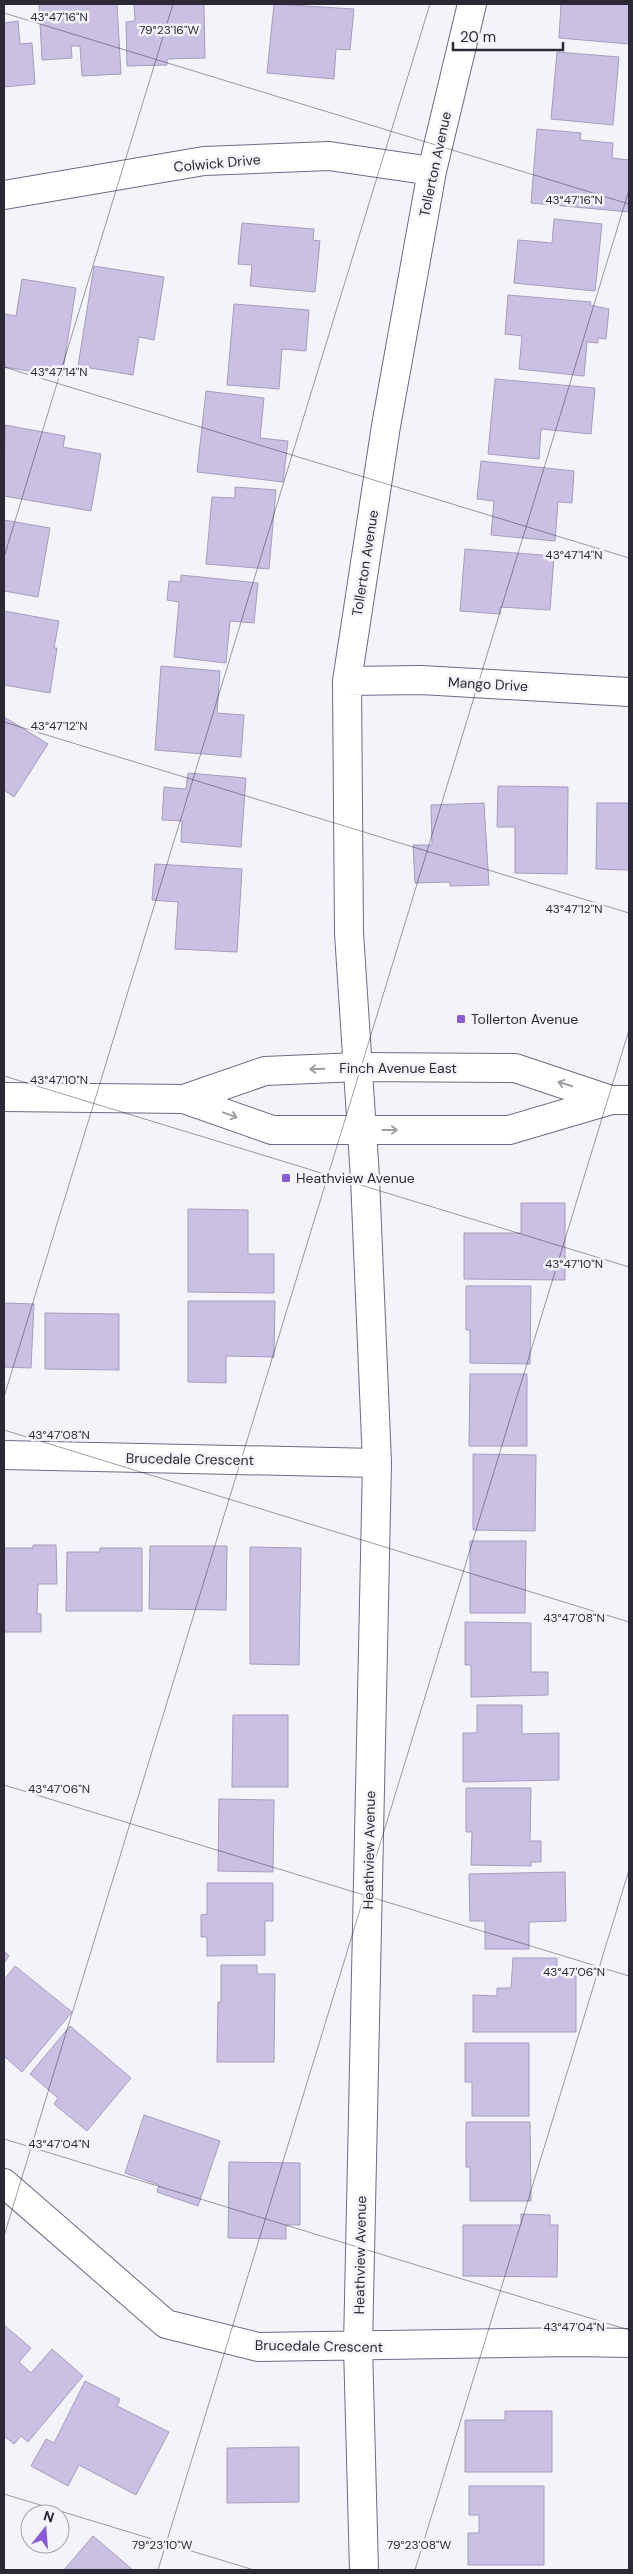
<svg xmlns="http://www.w3.org/2000/svg" width="633" height="2574" font-family="'DM Sans',sans-serif">
	<style>
		.building { fill: #cac0e3; stroke: #a69cbe }
		.lines { fill: none; stroke-linecap: round; stroke-linejoin: round }
		.street-casing { stroke: #726887; stroke-width: 30 }
		.secondary-casing { stroke: #726887; stroke-width: 30 }
		.street { stroke: #fff; stroke-width: 28 }
		.secondary { stroke: #fff; stroke-width: 28 }
		.oneway { stroke: #a09ea4 }
		.ticks { fill: none; stroke: #2c2835; stroke-width: 1; stroke-opacity: 0.45 }
		.poi-dot { fill: #8b5bd5; stroke: #f5f3fa; stroke-width: 2 }
		.labels { text-anchor: middle; stroke-width: 5; stroke-linejoin: round; paint-order: stroke }
		.street-label { font-size: 14px; fill: #2c2835; stroke: #f5f3fa }
		.poi-label { font-size: 14px; fill: #2c2835; stroke: #f5f3fa; text-anchor: start }
		.ticks-label { font-size: 12px; text-anchor: middle; fill: #2c2835; stroke: #f5f3fa; stroke-width: 5; stroke-linejoin: round; paint-order: stroke }
	</style>
	<rect width="100%" height="100%" fill="#f5f3fa"/>
	<path class="building" d="M39,4H117L121,74L82,76L80,46H71L72,58L42,60Z
		M134,4H204L205,58L167,59V65L127,66L126,22L135,21Z
		M274,4L354,9L350,50L336,49L334,79L267,73Z
		M561,4H629V44L559,38Z
		M18,21L20,44L32,43L35,84L4,87V23Z
		M557,52L619,57L613,125L551,119Z
		M537,129L581,133L580,140L613,143L612,158L629,160V212L531,203Z
		M554,219L602,224L595,291L514,283L518,240L552,243Z
		M242,223L314,229L313,240L320,241L315,292L250,286L252,265L238,264Z
		M94,266L164,277L154,340L139,337L133,375L78,366Z
		M22,279L76,288L62,376L4,367V314L16,316Z
		M508,295L591,302L590,305L609,309L606,339L598,338V343L587,342L584,376L519,369L522,336L505,334Z
		M234,304L309,310L306,351L282,349L279,389L227,385Z
		M495,379L595,388L591,434L541,429L539,459L488,454Z
		M206,391L264,398L260,438L288,441L283,482L197,472Z
		M5,425L65,436L63,447L101,454L91,511L4,496Z
		M481,461L574,471L572,503L558,502L555,541L491,535L494,501L477,499Z
		M235,487L276,490L269,569L206,564L212,497L235,498Z
		M4,520L50,528L38,597L4,591Z
		M465,549L554,556L550,610L500,607V614L460,611Z
		M181,575L258,583L254,623L230,621L226,663L174,657L179,602L167,600L169,581L181,582Z
		M4,611L59,621L54,648H57L50,693L4,685Z
		M161,666L220,671L217,713L244,715L241,757L155,750Z
		M4,717L48,744L14,797L4,790Z
		M188,773L246,778L241,847L181,842L182,821L162,820L164,787L186,789Z
		M498,786L568,787L567,874L515,873V827H497Z
		M484,803L489,885L450,886V882L415,883L413,845H432L431,805Z
		M597,803H629V870L596,869Z
		M155,864L242,869L237,952L175,949L178,902L152,900Z
		M521,1203H565V1280L464,1279V1233H521Z
		M188,1209L248,1210V1254H274V1293L188,1292Z
		M466,1286H531L530,1364L470,1363V1330H466Z
		M188,1301H275L274,1357L226,1356V1383L188,1382Z
		M4,1303L34,1304L31,1368L4,1367Z
		M45,1313L119,1314V1370L45,1369Z
		M470,1374H527V1446H469Z
		M473,1454L536,1455L535,1531L473,1530Z
		M470,1541H526L525,1613H470Z
		M33,1545H56L57,1584H38L37,1614H41V1632H4V1548H33Z
		M150,1546H227L226,1610L149,1609Z
		M250,1547L301,1548L299,1665L250,1664Z
		M100,1548H142V1611H66L67,1552H100Z
		M465,1622L531,1623V1672H548V1695L471,1697V1665H465Z
		M477,1705H522V1734L559,1733V1780L463,1782V1733H477Z
		M233,1715H288V1787H232Z
		M466,1788H531L530,1841H541V1862H531V1866L471,1865L472,1832H466Z
		M219,1799L274,1800L273,1872L218,1871Z
		M565,1872L566,1921L529,1922V1949H485V1921H470L469,1874Z
		M207,1883H273V1921H265V1955L207,1956V1937H201V1915L207,1914Z
		M4,1951L9,1956L4,1963Z
		M513,1958H557V1976H576V2032H473V1995L497,1996V1988H511Z
		M221,1965H257V1974H275L274,2062H217L218,2002H221Z
		M15,1966L72,2012L22,2072L4,2056V1980Z
		M70,2026L131,2078L87,2131L54,2104L58,2098L30,2074Z
		M465,2043H529V2116H472V2082H465Z
		M144,2115L220,2141L198,2206L157,2192L159,2185L125,2173Z
		M466,2122H530L531,2201H470V2167H466Z
		M229,2162L300,2163V2225H286V2239L228,2238Z
		M521,2214L550,2215V2225H558L557,2277L463,2276V2225H521Z
		M4,2325L31,2348L19,2362L31,2373L52,2349L83,2376L28,2442L21,2436L14,2444L4,2436Z
		M85,2381L120,2399L117,2406L169,2432L136,2495L79,2465L68,2486L31,2466L46,2439L54,2443Z
		M505,2411H552V2472H465V2420H505Z
		M299,2447V2502L227,2503V2448Z
		M469,2486H544V2565H468V2533H479V2515H469Z
		M93,2536L133,2570H64Z"/>
	<g class="lines">
		<g class="street-casing">
			<path id="street" d="M4,195L204,161L329,156L432,171
				M347,681L421,680L629,692
				M4,1455L377,1463
				M4,2183L166,2324L258,2347L574,2342L629,2343
				M364,2570L358,2346L377,1463L365,1178L349,933L347,681L386,426L432,171L472,4"/>
		</g>
		<g class="secondary-casing">
			<path id="secondary" d="M4,1097L184,1099L272,1130H509L611,1100H629
				M184,1099L265,1071L358,1067L515,1068L611,1100"/>
		</g>
		<use href="#street" class="street"/>
		<use href="#secondary" class="secondary"/>
	</g>
	<defs><path id="oneway-shaft" d="M-6 0H5M1.5-3L5.5 0L1.5 3" fill="none" stroke-width="1.6" stroke-linecap="round" stroke-linejoin="round" transform="scale(1.25)"/></defs>
	<g class="oneway">
		<use href="#oneway-shaft" transform="translate(317 1069) rotate(178)"/>
		<use href="#oneway-shaft" transform="translate(565 1084) rotate(-162)"/>
		<use href="#oneway-shaft" transform="translate(230 1115) rotate(20)"/>
		<use href="#oneway-shaft" transform="translate(390 1130)"/>
	</g>
	<path class="ticks" d="M4,13L629,204M4,367L629,558M4,557L173,4M4,722L629,913M4,1076L629,1267M4,1397L430,4M4,1430L629,1622M4,1785L629,1976M4,2139L629,2330M4,2236L629,190M4,2494L254,2570M158,2570L629,1030M415,2570L629,1870"/>
	<g class="poi-dot">
		<rect x="456" y="1014" width="10" height="10" rx="2.5"/>
		<rect x="281" y="1173" width="10" height="10" rx="2.5"/>
	</g>
	<g class="labels">
		<g class="street-label">
			<text transform="translate(217 163) rotate(-5)" y="5">Colwick Drive</text>
			<text transform="translate(435 164) rotate(-78)" y="5">Tollerton Avenue</text>
			<text transform="translate(365 563) rotate(-81)" y="5">Tollerton Avenue</text>
			<text transform="translate(488 684) rotate(3)" y="5">Mango Drive</text>
			<text x="398" y="1073">Finch Avenue East</text>
			<text transform="translate(190 1459) rotate(1)" y="5">Brucedale Crescent</text>
			<text transform="translate(369 1850) rotate(-89)" y="5">Heathview Avenue</text>
			<text transform="translate(360 2255) rotate(-89)" y="5">Heathview Avenue</text>
			<text transform="translate(319 2346) rotate(1)" y="5">Brucedale Crescent</text>
		</g>
		<g class="poi-label">
			<text x="471" y="1024">Tollerton Avenue</text>
			<text x="296" y="1183">Heathview Avenue</text>
		</g>
	</g>
	<g class="ticks-label">
		<text x="59" y="21">43°47'16"N</text>
		<text x="169" y="34">79°23'16"W</text>
		<text x="574" y="204">43°47'16"N</text>
		<text x="59" y="376">43°47'14"N</text>
		<text x="574" y="559">43°47'14"N</text>
		<text x="59" y="730">43°47'12"N</text>
		<text x="574" y="913">43°47'12"N</text>
		<text x="59" y="1084">43°47'10"N</text>
		<text x="574" y="1268">43°47'10"N</text>
		<text x="59" y="1439">43°47'08"N</text>
		<text x="574" y="1622">43°47'08"N</text>
		<text x="59" y="1793">43°47'06"N</text>
		<text x="574" y="1976">43°47'06"N</text>
		<text x="59" y="2148">43°47'04"N</text>
		<text x="574" y="2331">43°47'04"N</text>
		<text x="162" y="2549">79°23'10"W</text>
		<text x="419" y="2549">79°23'08"W</text>
	</g>
	<rect width="633" height="2574" fill="none" stroke="#2c2835" stroke-width="10"/>
	<g transform="translate(45 2529) rotate(17)"><circle r="24" fill="#f5f3fa" stroke="#a5a2ab"/>
	<path d="M0-4L9 19L0 12L-9 19Z" fill="#8b5bd5"/>
	<text y="-8" font-size="14" font-weight="bold" text-anchor="middle" fill="#2c2835">N</text>
	</g>
	<path d="M453 42v8h110v-8" fill="none" stroke="#2c2835" stroke-width="2.5"/>
	<text x="460" y="42" font-size="15" fill="#2c2835" stroke="#f5f3fa" stroke-width="4" paint-order="stroke">20 m</text>
</svg>
